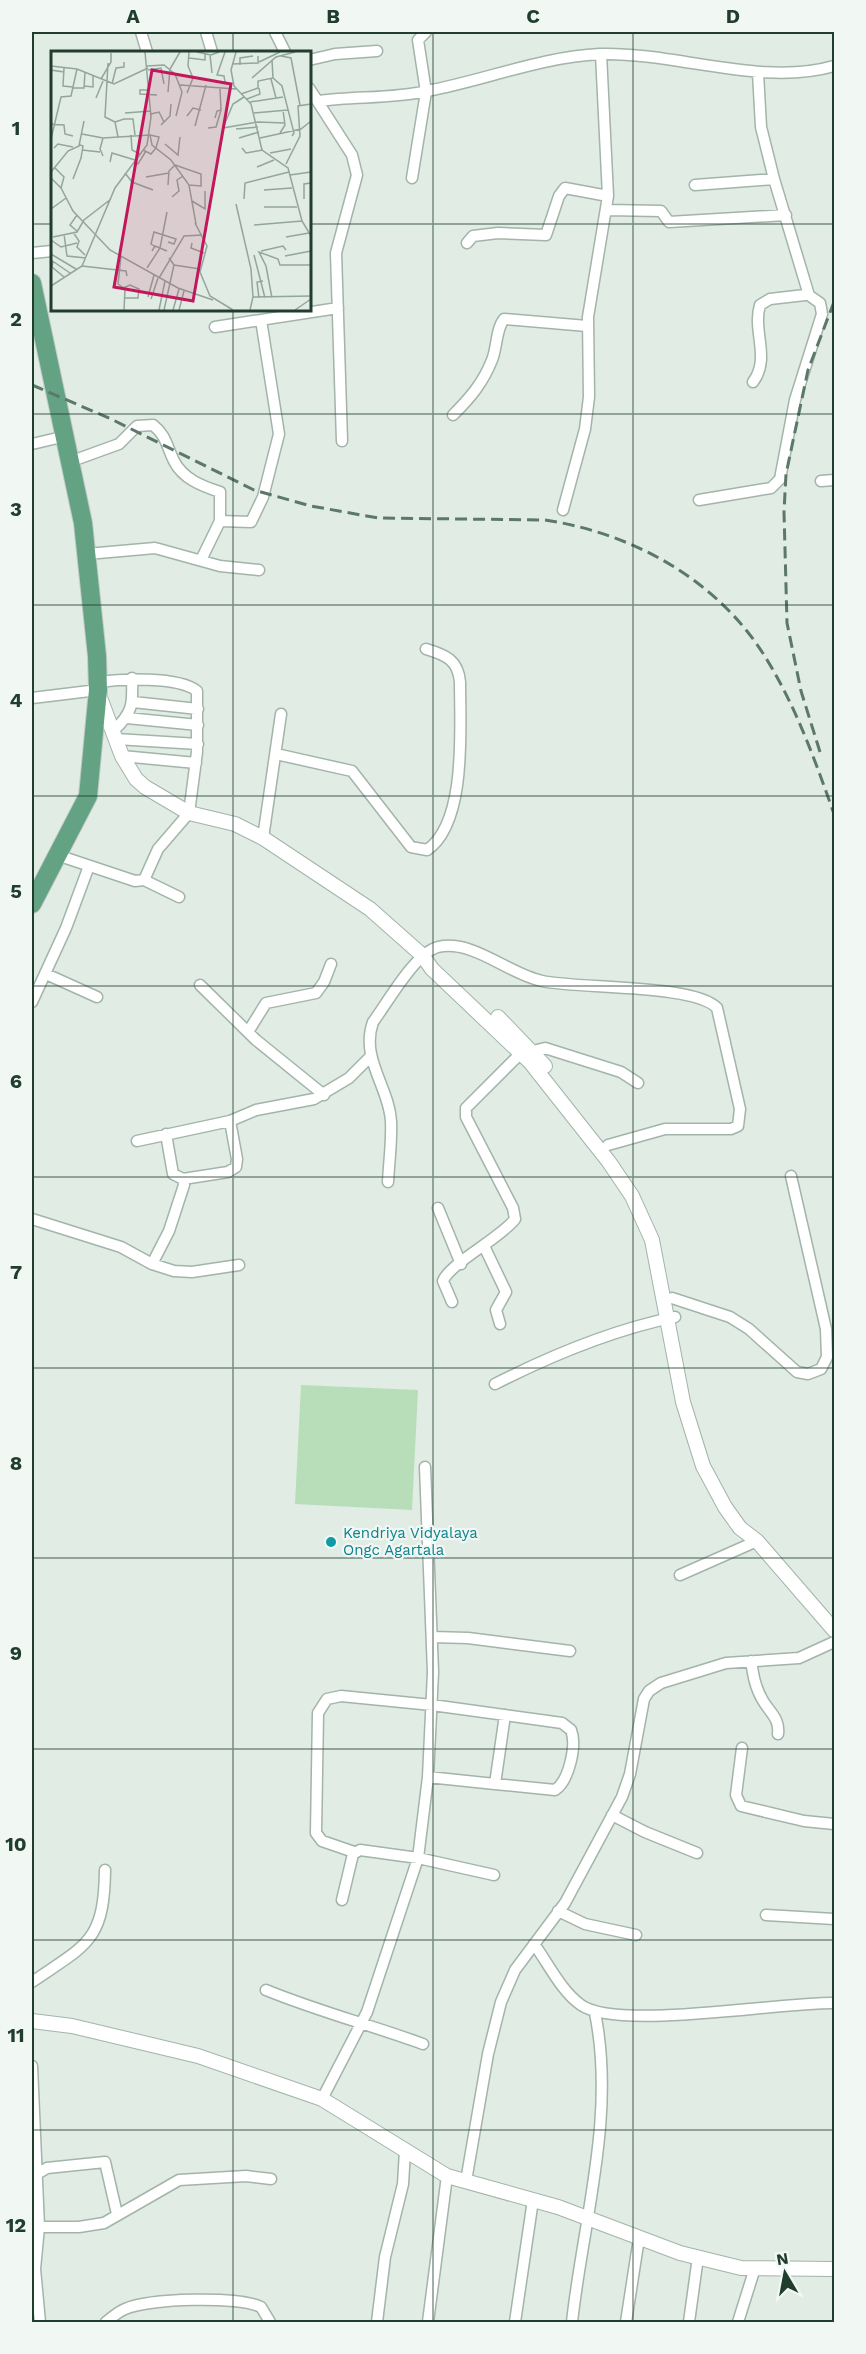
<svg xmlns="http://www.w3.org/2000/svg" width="866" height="2354" font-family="'Work Sans',sans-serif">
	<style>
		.green { fill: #b8deb9 }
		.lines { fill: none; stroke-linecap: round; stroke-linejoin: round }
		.minor-casing { stroke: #a3b4aa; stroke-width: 13 }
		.tertiary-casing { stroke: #a3b4aa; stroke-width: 16 }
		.primary-casing { stroke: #c1c9c4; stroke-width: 20 }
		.minor { stroke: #fff; stroke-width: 10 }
		.tertiary { stroke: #fff; stroke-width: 14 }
		.primary { stroke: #63a383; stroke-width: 18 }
		.rail { stroke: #5b7869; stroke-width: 3; stroke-dasharray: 12 6; stroke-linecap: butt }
		.grid { fill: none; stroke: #203d2e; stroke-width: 1.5; stroke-opacity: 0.55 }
		.culture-dot { fill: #0f9aa8; stroke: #f1f8f3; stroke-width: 2 }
		.labels { text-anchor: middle; stroke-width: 4.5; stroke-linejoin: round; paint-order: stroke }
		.culture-label { font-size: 15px; fill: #0d838f; stroke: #f1f8f3; text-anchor: start }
		.inset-road { fill: none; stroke: #93a69b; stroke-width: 1.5 }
		.view { fill: #c2185b; fill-opacity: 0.15; stroke: #c2185b; stroke-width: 3 }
		.inset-edge { fill: none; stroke: #203d2e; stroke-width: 3 }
		.neatline { fill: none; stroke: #203d2e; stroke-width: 2 }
		.grid-label { font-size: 20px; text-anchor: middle; font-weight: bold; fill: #203d2e }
	</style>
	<rect width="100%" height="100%" fill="#e0ece4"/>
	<path class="green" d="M301,1385L418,1390L412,1510L295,1504Z"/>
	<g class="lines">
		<g class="minor-casing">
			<path id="minor" d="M141,32L147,52
				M206,32L212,52
				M275,32L285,52
				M309,60L335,54L377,51
				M309,88L352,155L357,175L336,253L342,441
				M319,101C355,96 392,99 427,91C486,80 540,57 600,54C677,52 762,87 834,66
				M412,178L426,92L418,40L426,32
				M695,185L774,179
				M607,210L661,211L669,222L786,215
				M467,243L473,236L498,233L546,235L559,196L565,188L608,196
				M32,253L52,251
				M215,327L338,308
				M753,382C771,358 752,331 760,305L770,299L805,295L808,292L774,179L761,127L758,73
				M453,415C470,398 483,383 492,360C497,348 496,329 504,319L587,326
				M32,444L66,436
				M72,461L119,444L137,426L153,425C166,435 167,447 174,461C183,479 202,486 220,492V521
				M821,481L834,480
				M699,500L771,488L780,479L795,400L822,314L820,303L807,294
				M563,510L585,429L589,397L588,317L608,196L601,54
				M87,554L155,548L220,566L259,570
				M201,560L220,521L251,522L263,497L279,434L261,320
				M32,698L98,690
				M133,702L198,709
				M127,718L198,725
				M113,731C133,713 133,704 132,678
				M116,739L198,744
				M276,754L352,771L411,847L427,850C467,823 460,728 460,682C458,660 446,655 426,649
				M122,756L196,763
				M263,838L281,714
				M57,855L135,881L144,880L158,849L189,813L197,752V691C178,676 121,679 98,682
				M144,880L179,897
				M46,974L97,997
				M200,985L256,1040L324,1095
				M32,1002L66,928L89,866
				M248,1032L266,1003L316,993L324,982L331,964
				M533,1051L545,1048L621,1072L638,1083
				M137,1141L230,1121L256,1110L314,1099L349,1078L371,1056
				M183,1179L228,1172L236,1167L237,1159L230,1121
				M388,1182C389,1162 392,1141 391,1121C389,1087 360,1058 373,1022C388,1002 415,953 438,947C473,939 508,974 542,981C578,989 695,984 717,1008L740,1109L738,1126L731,1129H665L608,1145
				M438,1208L461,1264
				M32,1219L121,1247L152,1264L174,1271L192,1272L239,1265
				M484,1246L506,1292L496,1310L500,1324
				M152,1264L169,1231L184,1185L183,1179L173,1174L166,1134
				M672,1298L730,1317L749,1329L797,1372L808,1374L821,1369L827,1357L826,1329L791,1176
				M452,1302L443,1281C449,1264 502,1237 515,1219L513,1208L466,1117V1108L521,1053
				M495,1384C552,1355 612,1330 675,1317
				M680,1575L757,1541
				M432,1637L468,1638L570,1651
				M751,1661C753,1674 755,1687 762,1699C769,1712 780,1718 778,1734
				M742,1748L736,1795L741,1806L804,1821L834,1824
				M428,1777L495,1784L505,1715
				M612,1815L645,1832L697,1853
				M354,1852L322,1841L316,1833L318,1713L327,1699L341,1696L432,1705L562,1723L571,1730C577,1745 569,1781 555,1790L495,1784
				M342,1900L353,1854L360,1850L418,1858L494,1875
				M558,1911L585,1924L636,1935
				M766,1915L834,1919
				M534,1944C548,1963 561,1991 581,2005C618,2031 780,2002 834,2003
				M32,1982C87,1944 104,1942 105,1870
				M266,1990C317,2011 371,2025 423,2044
				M32,2066L39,2227L35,2269L40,2322
				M322,2099L367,2012L418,1858L428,1777L433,1672L425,1467
				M32,2177L47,2168L105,2162L117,2214
				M466,2181L488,2054L501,2002L515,1970L565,1903L622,1797L630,1774L644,1699L649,1691L661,1683L726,1663L799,1658L834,1642
				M39,2227H79L104,2223L179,2180L246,2176L271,2179
				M106,2322C112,2317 118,2312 125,2309C150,2298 238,2296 261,2307L270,2322
				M377,2322L385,2257L403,2184L405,2151
				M428,2322L447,2176
				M515,2322L533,2200
				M572,2322C583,2221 616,2116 595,2013
				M626,2322L639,2238
				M689,2322L698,2257
				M738,2322L755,2268"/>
		</g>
		<g class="tertiary-casing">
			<path id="tertiary" d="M99,695L122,756L136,779L145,787L189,813L235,824L263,838L370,909L422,955L432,969L530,1062L609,1162L632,1196L652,1240L683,1402L703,1466L725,1507L740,1528L757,1541L834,1630
				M498,1017L545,1066
				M32,2021L72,2026L198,2056L322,2099L447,2176L558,2207L680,2253L741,2268L834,2269"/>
		</g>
		<g class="primary-casing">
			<path id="primary" d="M32,283L83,523L97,656L98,690L88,796L32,904"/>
		</g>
		<use href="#minor" class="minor"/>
		<use href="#tertiary" class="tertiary"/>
		<use href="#primary" class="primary"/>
		<path class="rail" d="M32,385L111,419L254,490L311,506L378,518L545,520C632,533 716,579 764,655C795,704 815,760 834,814
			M820,752L801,691L787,623L784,512L786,474L808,370L834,302"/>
	</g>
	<path class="grid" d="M233,32V52M433,32V2322M633,32V2322M32,224H52M309,224H834M233,309V2322M32,414H834M32,605H834M32,796H834M32,986H834M32,1177H834M32,1368H834M32,1558H834M32,1749H834M32,1940H834M32,2130H834"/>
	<circle class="culture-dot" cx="331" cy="1542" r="6"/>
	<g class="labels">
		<g class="culture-label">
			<text x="343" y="1538">Kendriya Vidyalaya<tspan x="343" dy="17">Ongc Agartala</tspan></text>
		</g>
	</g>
	<g transform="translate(51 51)">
		<rect width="260" height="260" fill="#e0ece4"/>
		<path class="inset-road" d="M146,1L160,4L168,1M174,1L166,24L173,25L174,31M185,1L180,19L183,35L200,53L211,99L237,117L251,170L260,185M159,4L161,22M230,5L240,7L249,54M138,7L154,9V3M0,8V19L13,21M208,11L229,1M57,12L54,66L64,71M181,13L207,12V5M189,14V7L202,5M0,15L26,18L63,33L97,17M96,15L113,14L124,23L131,41L125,65M13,17L12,35L22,36M97,19L110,17L113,33M201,27L225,6L244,1M222,27L231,35L243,82L241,85M50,28L60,11V2M220,28L225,47M61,33L65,17L73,16V11M129,34L185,38M33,35L42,36V24M22,37H33L34,21M99,39H89V43L106,44M117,41L119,18L129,1M136,42L142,27L137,15L138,1M190,43L207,37V30L222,27L221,9M193,46L182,53L172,77L207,71L234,72M45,47L52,30M196,48L209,43L208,37M199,51L232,46M74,62L100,60M203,62L237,59M100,63L108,61L113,71M136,65L142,57L150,59M164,67L166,60L170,59L169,38M0,73L13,74L14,83L22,85M110,74L119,65L120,53M144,75L155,34M157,77L165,76L170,59M185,78L207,76M229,82L234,74L232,59M31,83L52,87L99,84L101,94L120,109L138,134L145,173M80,84L81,99L89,103M67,86L64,71L73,68H82L84,84M188,87L208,81M209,87L250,78L260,70M0,88L10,46L20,45L26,18M114,93L127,104L129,86M3,97L7,93L22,96M191,97L195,102L212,99M31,99L49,101M92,99L100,103L105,97L108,86L99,84M219,102L240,98M52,105L49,98L52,87M59,111L61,102L84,109M82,112L87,113L95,100M235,113L249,85L247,55L260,53M124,114L150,123V135L138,134M3,116L13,126L10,137M206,116L223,109M0,121L17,100L28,95L33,70M74,122L81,131L102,139M239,124L260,121M95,126L118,122M0,127L10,137L22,160L59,199L127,237L162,249M22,128L30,107L32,95L29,94M117,134L118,120L124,114M213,139L241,137M121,146L128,140L126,129L132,125M193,148L194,132L238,121M253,148V133L260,132M141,150L154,158V140M185,153L200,218L202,246L199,259M213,156H246M0,158L15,147M0,166V200M144,172L156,195L149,221L159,245L182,259M203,174L251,170M26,180L19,174L26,164M22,181L28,190L26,196L34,204M13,183L16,205L35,207M2,186L26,181L33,169L60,148M235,186L258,182M0,189L10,196L26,192M141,192L140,197L153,202M103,195L100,193L103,181L125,188L123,193L117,191M101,200L104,195L116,200M210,200L232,195L235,199M0,203L25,218M203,204L214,247M70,205L67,233L74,238L73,259M234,205L260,200M118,207L123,214L149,218M0,209L19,222M2,210L1,216L13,226M31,215L75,220L76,225M96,217L109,197L116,161M108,227L133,185L151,184M0,235L31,215L64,137L96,94L100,66L94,1M72,237L79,234L88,238L87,247H73M97,246L103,224M202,246L260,245M208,247L206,231L212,230M221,247L215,215L208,201L227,208L229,214H260M100,248L107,227M108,259L114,230M113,259L123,214M122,259L128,238M128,259L133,240M244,259L260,248"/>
		<path class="view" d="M101,19L180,33L142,250L63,236Z"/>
		<rect width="260" height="260" class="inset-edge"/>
	</g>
	<rect width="866" height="2354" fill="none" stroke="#f1f8f3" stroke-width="66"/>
	<g transform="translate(785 2273) rotate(350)" stroke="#f1f8f3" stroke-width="4.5" paint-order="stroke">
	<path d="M0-4.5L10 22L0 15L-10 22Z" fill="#203d2e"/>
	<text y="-9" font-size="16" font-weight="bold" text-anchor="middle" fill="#203d2e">N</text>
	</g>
	<rect x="33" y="33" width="800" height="2288" class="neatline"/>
	<g class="grid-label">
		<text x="133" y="23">A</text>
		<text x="333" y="23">B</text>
		<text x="533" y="23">C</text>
		<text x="733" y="23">D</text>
		<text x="16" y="135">1</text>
		<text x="16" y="326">2</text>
		<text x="16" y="516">3</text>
		<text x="16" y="707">4</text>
		<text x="16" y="898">5</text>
		<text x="16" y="1088">6</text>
		<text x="16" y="1279">7</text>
		<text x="16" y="1470">8</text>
		<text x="16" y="1660">9</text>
		<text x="16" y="1851">10</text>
		<text x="16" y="2042">11</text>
		<text x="16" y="2232">12</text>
	</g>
</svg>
